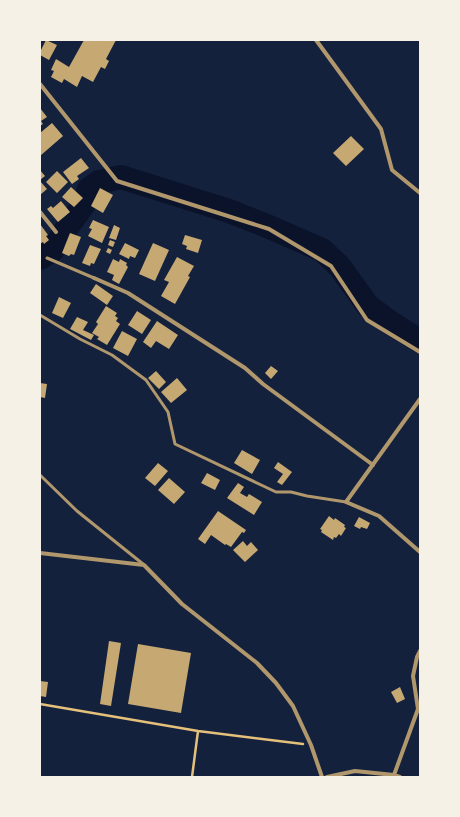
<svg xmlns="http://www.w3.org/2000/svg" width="460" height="817" font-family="Cabin,sans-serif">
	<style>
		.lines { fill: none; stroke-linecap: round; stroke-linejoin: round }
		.river { stroke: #0b132b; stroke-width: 24 }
		.building { fill: #c6a872 }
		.path { stroke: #e5c07b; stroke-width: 2.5 }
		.service { stroke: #b1986c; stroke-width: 3 }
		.minor { stroke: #b1986c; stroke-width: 4 }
	</style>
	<rect width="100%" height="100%" fill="#14213d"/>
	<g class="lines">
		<path class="river" d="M40,258L53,250L68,226L84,204L89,189L99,182L121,177L229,211L267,226L322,250L340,267L368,306L391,323L420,341"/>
	</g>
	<path class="building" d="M46,40L57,45L49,60L40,55V52Z
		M84,40H116L106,59L109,61L105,69L101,67L93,82L82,76L77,87L64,79L62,83L51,77L54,71L51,70L56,59L69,67Z
		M40,108L47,117L41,121L43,124L40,126Z
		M52,123L63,136L40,156V133Z
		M351,136L364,149L346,166L333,153Z
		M81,158L89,168L77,176L79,179L72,184L63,172Z
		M40,170L45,176L40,180Z
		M57,171L68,182L57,193L46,182Z
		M40,181L47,189L40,195Z
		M71,187L83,198L74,207L62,197Z
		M100,188L113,195L103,213L91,206Z
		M61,201L70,212L58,222L47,209L51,206L53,208Z
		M93,220L109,227L102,243L88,236L92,229L89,228Z
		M40,224L48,235L46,236L49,240L44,244L43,242L40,244Z
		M114,225L120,228L116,240L109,238Z
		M70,233L81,237L74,255L71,254L69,256L62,253Z
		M185,235L202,240L198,253L186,249L187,246L182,244Z
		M110,240L115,242L113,247L108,245Z
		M125,243L139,250L135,258L130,256L129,259L119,254Z
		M153,243L169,250L155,281L139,274Z
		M90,245L101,249L94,264L91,263L90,266L82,263Z
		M108,248L112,250L110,254L106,252Z
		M177,257L194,266L188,276L190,277L175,304L161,296L169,282L164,280Z
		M113,259L119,262L120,259L127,263L126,265L128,267L119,284L112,280L114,275L107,272Z
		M96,284L113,296L107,305L90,293Z
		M59,297L71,303L63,318L52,313Z
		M106,306L117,313L115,316L118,318L116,321L120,324L107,345L97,339L99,337L92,333L98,324L96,322Z
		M137,311L151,320L142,334L128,325Z
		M77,317L88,322L83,330L94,335L91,340L70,329Z
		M157,321L178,335L169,349L156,341L151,348L143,342Z
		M122,331L137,339L128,356L113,348Z
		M271,366L278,371L271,379L265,373Z
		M156,371L166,382L159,389L148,378Z
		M177,378L187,390L171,403L161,392Z
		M40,383L47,384L45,398L40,397Z
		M242,450L260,460L252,474L234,463Z
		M278,462L292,472L282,485L277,482L283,474L274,468Z
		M158,463L168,471L155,486L145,478Z
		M207,473L220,480L215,490L201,483Z
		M169,478L185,492L174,504L158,490Z
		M238,483L244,487L240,493L247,497L249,494L262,502L254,515L227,498Z
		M218,511L246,530L244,533L242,532L231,547L226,544L225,545L211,535L205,544L198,539Z
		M329,516L334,520L335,518L345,525L344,527L346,528L341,536L339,534L336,538L334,537L333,540L321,532L322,530L320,529Z
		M359,517L370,523L367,529L361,527L360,529L354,526Z
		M243,541L247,546L251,542L258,550L245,562L233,550Z
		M109,641L121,643L111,706L100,704Z
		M138,644L191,653L181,713L128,704Z
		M40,681L48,682L46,697L40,696Z
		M400,687L405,699L397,703L391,692Z"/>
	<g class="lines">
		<path class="path" d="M40,704L198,731L303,744
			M192,777L198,731"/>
		<path class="service" d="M47,258L94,278
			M40,315L80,339L112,355L146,380L168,412L175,444L276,492H291L307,496L346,502
			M40,475L77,511L143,564"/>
		<path class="minor" d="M316,40L381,129L392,170L420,193
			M40,84L117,181L269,229L331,266L367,320L420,352
			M40,212L56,232
			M94,278L128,293L245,368L263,384L373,465
			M420,399L346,502L379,516L420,552
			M40,553L144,565L182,604L257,663L276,683L293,706L311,745L322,777
			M394,775L418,709L413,676L417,657L420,651
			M327,777L355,771L394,775L400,777"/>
	</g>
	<rect width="460" height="817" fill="none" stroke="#f6f1e7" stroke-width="82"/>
</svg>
